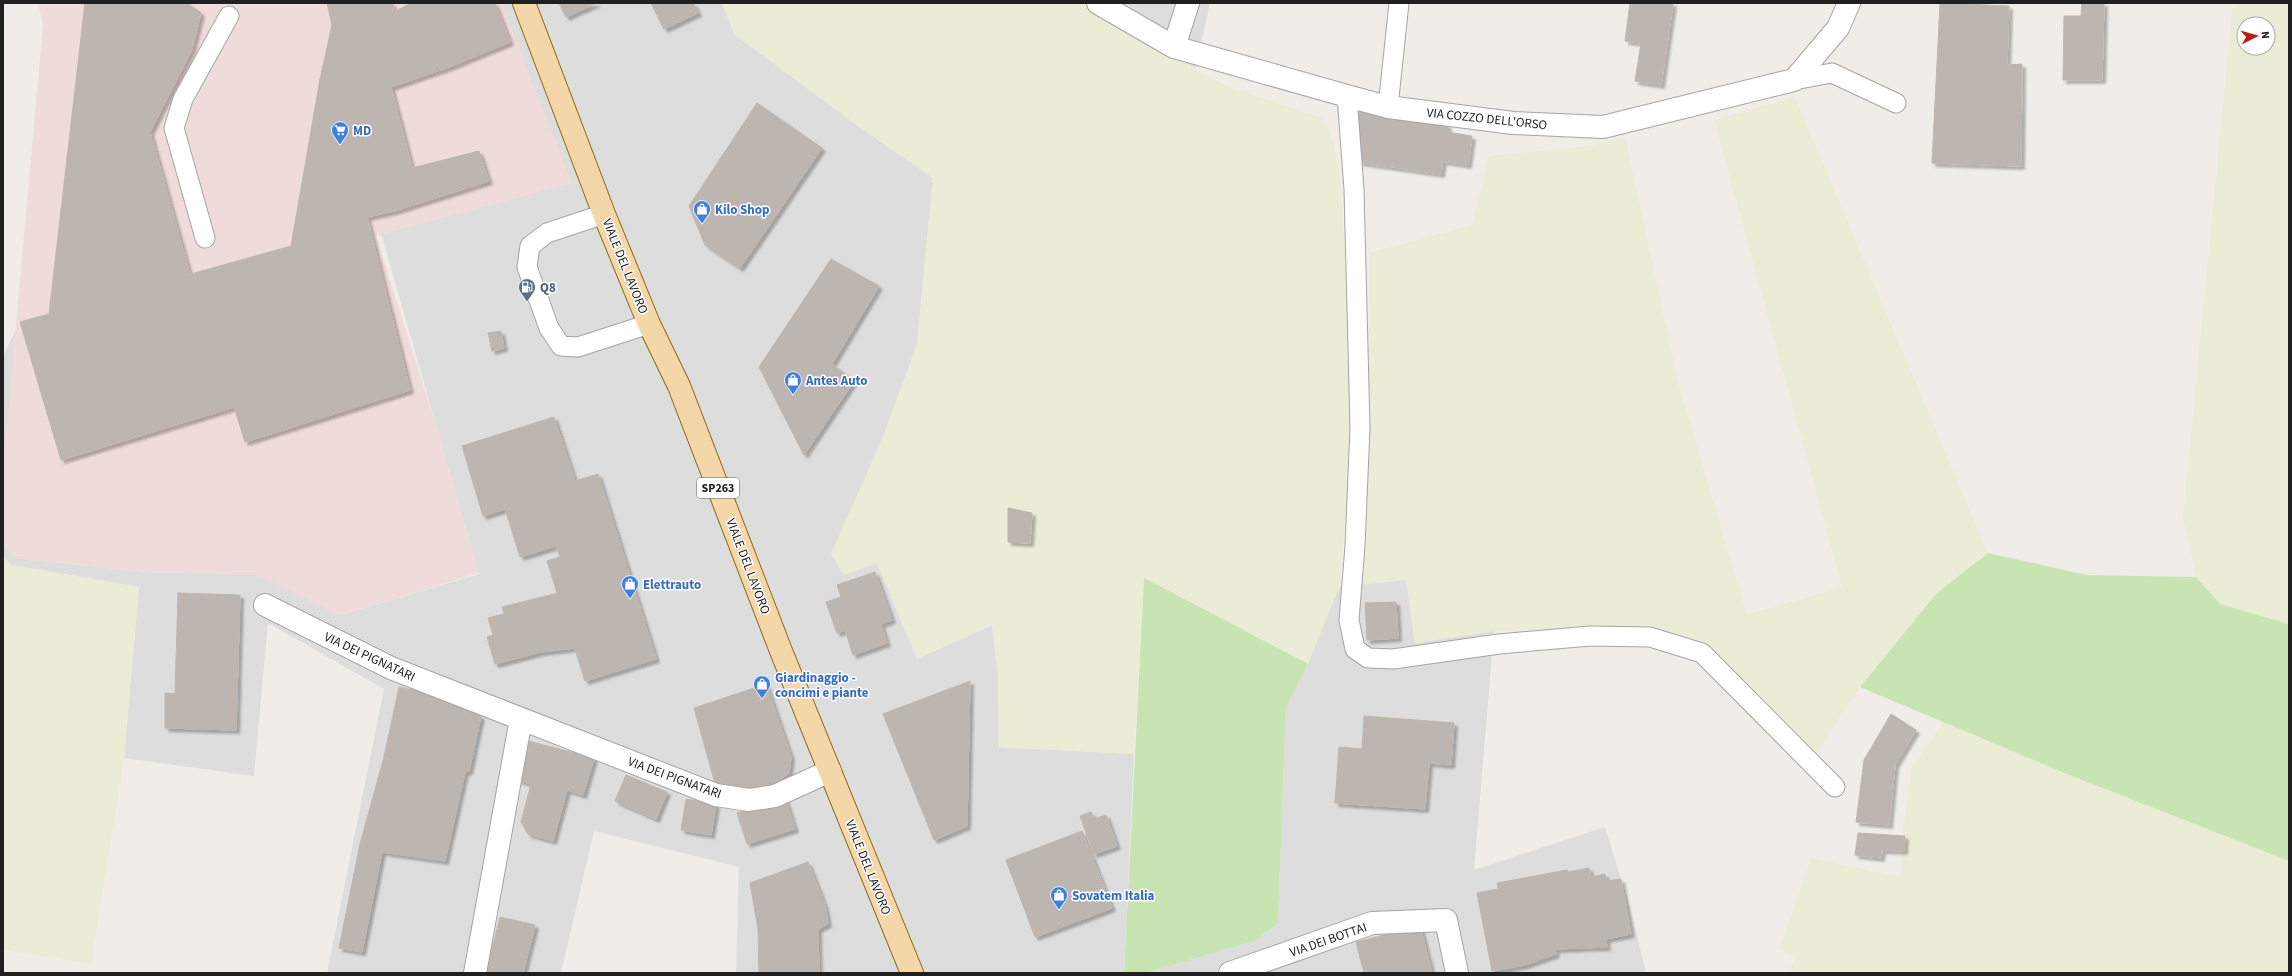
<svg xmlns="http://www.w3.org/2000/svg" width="2292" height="976" font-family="'Source Sans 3',sans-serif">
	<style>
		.residential { fill: #dedddd }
		.commercial { fill: #efdbd9 }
		.farmland { fill: #eaecd5; fill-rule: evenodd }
		.grass { fill: #c9e4b3 }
		.building { fill: #bdb6b0; stroke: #c0b5ab; filter: url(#shadow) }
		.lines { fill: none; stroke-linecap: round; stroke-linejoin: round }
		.lane-casing { stroke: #a4a4a4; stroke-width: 21 }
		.street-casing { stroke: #a4a4a4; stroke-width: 24 }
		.primary-casing { stroke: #8e690f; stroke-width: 24 }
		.lane { stroke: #fff; stroke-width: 19 }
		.street { stroke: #fff; stroke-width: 22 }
		.primary { stroke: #f3d7a9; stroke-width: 22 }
		.labels { text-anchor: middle; stroke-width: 3; stroke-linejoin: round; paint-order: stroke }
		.shield { fill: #fff; stroke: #636363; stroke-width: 1 }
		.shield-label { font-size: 12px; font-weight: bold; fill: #202020 }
		.street-label { font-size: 13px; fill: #202020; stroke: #fff }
		.shop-label { font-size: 13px; font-weight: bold; fill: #366cbe; stroke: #fff; text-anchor: start }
		.service-label { font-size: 13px; font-weight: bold; fill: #4e5e75; stroke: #fff; text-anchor: start }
	</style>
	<defs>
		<filter id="shadow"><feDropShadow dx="3.5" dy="3.5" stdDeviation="1" flood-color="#0004"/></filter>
	</defs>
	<rect width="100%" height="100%" fill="#f0ede8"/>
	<path class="residential" d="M501,3H722L734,34L861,128L933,178L917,344L885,432L877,563L917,659L992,625L998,675L999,747L1134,754L1124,973H736L739,867L594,831L561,973H327L384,689L268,623L254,776L124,758L139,587L11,565L3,556V542L14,558L146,572L259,575L340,615L479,574L378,223L571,183Z
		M1083,3H1210L1195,70Z
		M17,328L3,468V356Z
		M1406,580L1415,643L1494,631L1474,870L1605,827L1631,911L1646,973H1146L1257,940L1278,923L1286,708L1308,664L1339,587Z"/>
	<path class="commercial" d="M38,3H501L572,183L376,236L437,428L479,573L340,615L259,575L146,572L14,558L3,542V468L43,25Z"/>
	<path class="farmland" d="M722,3H1083L1220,83L1321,118L1328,126L1334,145L1340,179L1345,251L1351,464L1339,587L1308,664L1144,579L1134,754L999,747L998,675L992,625L917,659L877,563L844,575L831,554L885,432L917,344L933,178L861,128L734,34Z
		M2233,3H2289V624L2220,604L2196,577L2183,517ZM2244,24H2268V48H2244Z
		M1795,97L1988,553L1937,593L1860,687L1814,757L1700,646L1611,628L1494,631L1415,643L1406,580L1359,585L1368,482L1369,253L1472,225L1489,156L1589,146L1625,137L1678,382L1747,615L1842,587L1714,120Z
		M3,556L11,565L139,587L124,758L91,964L3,950Z
		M1943,722L2067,774L2289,861V973H1787L1796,958L1780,948L1811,858L1901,877L1902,836L1912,767Z"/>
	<path class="grass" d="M1988,553L2087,575L2196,577L2220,604L2289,624V861L2067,774L1860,687L1937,593Z
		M1144,578L1308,664L1286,708L1278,923L1257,940L1146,973H1124Z"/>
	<path class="building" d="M85,3H187L201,13L192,49L150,132L190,275L49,314Z
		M327,3H392L410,53L358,67L394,211L367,217L410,390L245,442L234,407L61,460L20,322L291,246L320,79L332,25Z
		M411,3H495L510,42L449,67L442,50L413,60L394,12Z
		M559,3H597L566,17Z
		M651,3H693L698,13L664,29Z
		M1630,3H1673L1661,85L1635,81L1641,43L1625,41Z
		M1940,3L2009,6L2007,65L2022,64L2021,166L1932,163Z
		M2082,3H2104L2102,80H2063L2064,16H2081Z
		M442,50L449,67L391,87L412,168L479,151L489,181L394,211L358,67L410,53L413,60Z
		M757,103L822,148L740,268L705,245L689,206Z
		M1359,111L1448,125L1441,174L1359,162Z
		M1447,132L1472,136L1468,165L1442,161Z
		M831,259L879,286L832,364L854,381L804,455L759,367Z
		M501,331L504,348L492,351L488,333Z
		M554,417L575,481L598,474L656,659L585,681L547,561L560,557L556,546L520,557L505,509L483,516L462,446Z
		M1008,508L1032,513L1030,543L1008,542Z
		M875,572L892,620L881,624L887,643L853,655L845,630L837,633L826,602L841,597L837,585Z
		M178,593L240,595L236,730L165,728V693L175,694Z
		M558,593L575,648L541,652L495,664L487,637L493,635L488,618L504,614L502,607Z
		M1396,602L1398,638L1367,640L1365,603Z
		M970,681L967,826L934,840L883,714Z
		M766,684L791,757L789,773L763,793L716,787L694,708Z
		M399,687L475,703L473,713L481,716L469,771L459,773L384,757Z
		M1891,714L1916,730L1895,765L1889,825L1856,822L1864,760Z
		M1364,716L1454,723L1451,765L1429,763L1425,809L1335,803L1339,747L1362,749Z
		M528,741L594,758L583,795L567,790L553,841L528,834L521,822L531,784L518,780Z
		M384,757L459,773L465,772L445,861L382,852L362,952L339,948L360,844Z
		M626,775L667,792L656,819L615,801Z
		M785,798L795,829L747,844L737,813Z
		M686,799L716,804L711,835L681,830Z
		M1091,812L1094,819L1106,815L1117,846L1094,854L1080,816Z
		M1082,831L1112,908L1035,937L1006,860Z
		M1858,833L1905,836L1904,851L1882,850L1881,858L1855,855Z
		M808,862L825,906L828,924L818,929L819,973H759L758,929L750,883Z
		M1589,868L1591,877L1605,874L1606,881L1621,879L1631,934L1606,939L1607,947L1555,949L1556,954L1525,965L1492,971L1477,893L1498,889L1497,883L1567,870L1568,872Z
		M500,917L535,925L523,973H486Z
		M1420,926L1432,973H1364L1356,942Z"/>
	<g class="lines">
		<g class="lane-casing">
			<path id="lane" d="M1794,80L1832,73L1896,103
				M1347,96L1354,189L1360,428L1355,546L1349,620L1355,649L1368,658L1393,659L1499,644L1590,636L1650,637L1702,653L1835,787
				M1388,107L1399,3
				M604,214L547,233L530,246L527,267L549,328L561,346L578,347L649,324
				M205,238L174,128L183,99L229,16"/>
		</g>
		<g class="street-casing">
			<path id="street" d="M1098,3L1174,47L1347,96L1388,107L1513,123L1603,127L1794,80L1838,28L1849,3
				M1174,47L1188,3
				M265,605L391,668L716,795L749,800L775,796L830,771
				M475,973L521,719
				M1230,973L1372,923L1446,920L1457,973"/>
		</g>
		<g class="primary-casing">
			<path id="primary" d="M524,3L604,214L649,324L679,386L781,651L912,973"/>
		</g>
		<use href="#lane" class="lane"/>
		<use href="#street" class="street"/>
		<use href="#primary" class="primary"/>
	</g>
	<defs>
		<g id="supermarket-pin" transform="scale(0.9)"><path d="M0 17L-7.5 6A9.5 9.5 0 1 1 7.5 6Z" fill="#3f7fe0" stroke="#fff"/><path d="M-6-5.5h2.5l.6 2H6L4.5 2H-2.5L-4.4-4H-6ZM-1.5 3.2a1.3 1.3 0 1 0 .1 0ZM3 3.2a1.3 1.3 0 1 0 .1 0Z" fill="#fff"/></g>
		<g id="shop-pin" transform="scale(0.9)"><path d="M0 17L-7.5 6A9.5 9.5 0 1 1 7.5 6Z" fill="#3f7fe0" stroke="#fff"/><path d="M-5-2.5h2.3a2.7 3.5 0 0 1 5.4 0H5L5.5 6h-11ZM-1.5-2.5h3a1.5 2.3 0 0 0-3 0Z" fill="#fff"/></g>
		<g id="fuel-pin" transform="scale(0.9)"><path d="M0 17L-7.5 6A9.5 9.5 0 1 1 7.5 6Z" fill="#5c6f8a" stroke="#fff"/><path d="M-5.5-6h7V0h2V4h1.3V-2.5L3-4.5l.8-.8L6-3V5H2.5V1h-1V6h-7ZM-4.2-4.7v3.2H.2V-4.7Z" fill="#fff"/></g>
	</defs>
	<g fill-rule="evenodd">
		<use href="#supermarket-pin" x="340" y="130"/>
		<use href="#shop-pin" x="702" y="209"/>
		<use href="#fuel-pin" x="527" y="287"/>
		<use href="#shop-pin" x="793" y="380"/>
		<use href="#shop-pin" x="630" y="584"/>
		<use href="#shop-pin" x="762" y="684"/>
		<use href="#shop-pin" x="1059" y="895"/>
	</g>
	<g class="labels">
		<rect class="shield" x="697" y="478" width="42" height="20" rx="3"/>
		<g class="shield-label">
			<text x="718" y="492">SP263</text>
		</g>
		<g class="street-label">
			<text transform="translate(1487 118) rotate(6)" y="5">VIA COZZO DELL'ORSO</text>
			<text transform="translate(626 266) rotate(68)" y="5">VIALE DEL LAVORO</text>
			<text transform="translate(749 566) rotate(69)" y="5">VIALE DEL LAVORO</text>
			<text transform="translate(370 656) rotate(25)" y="5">VIA DEI PIGNATARI</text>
			<text transform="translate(675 777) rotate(20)" y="5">VIA DEI PIGNATARI</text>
			<text transform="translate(869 867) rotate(68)" y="5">VIALE DEL LAVORO</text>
			<text transform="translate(1328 939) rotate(-19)" y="5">VIA DEI BOTTAI</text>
		</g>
		<g class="shop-label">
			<text x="353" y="135">MD</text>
			<text x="715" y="214">Kilo Shop</text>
			<text x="806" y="385">Antes Auto</text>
			<text x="643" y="589">Elettrauto</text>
			<text x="775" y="682">Giardinaggio -<tspan x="775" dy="15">concimi e piante</tspan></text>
			<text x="1072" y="900">Sovatem Italia</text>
		</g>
		<g class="service-label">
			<text x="540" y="292">Q8</text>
		</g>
	</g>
	<rect width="2292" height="976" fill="none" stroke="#202020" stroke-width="8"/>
	<g transform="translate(2256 36) rotate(84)"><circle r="19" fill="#ffffff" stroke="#a6a6a6"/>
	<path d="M0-3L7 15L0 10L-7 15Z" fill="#bd1b14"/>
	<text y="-6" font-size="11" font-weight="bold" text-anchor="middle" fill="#202020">N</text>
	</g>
</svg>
